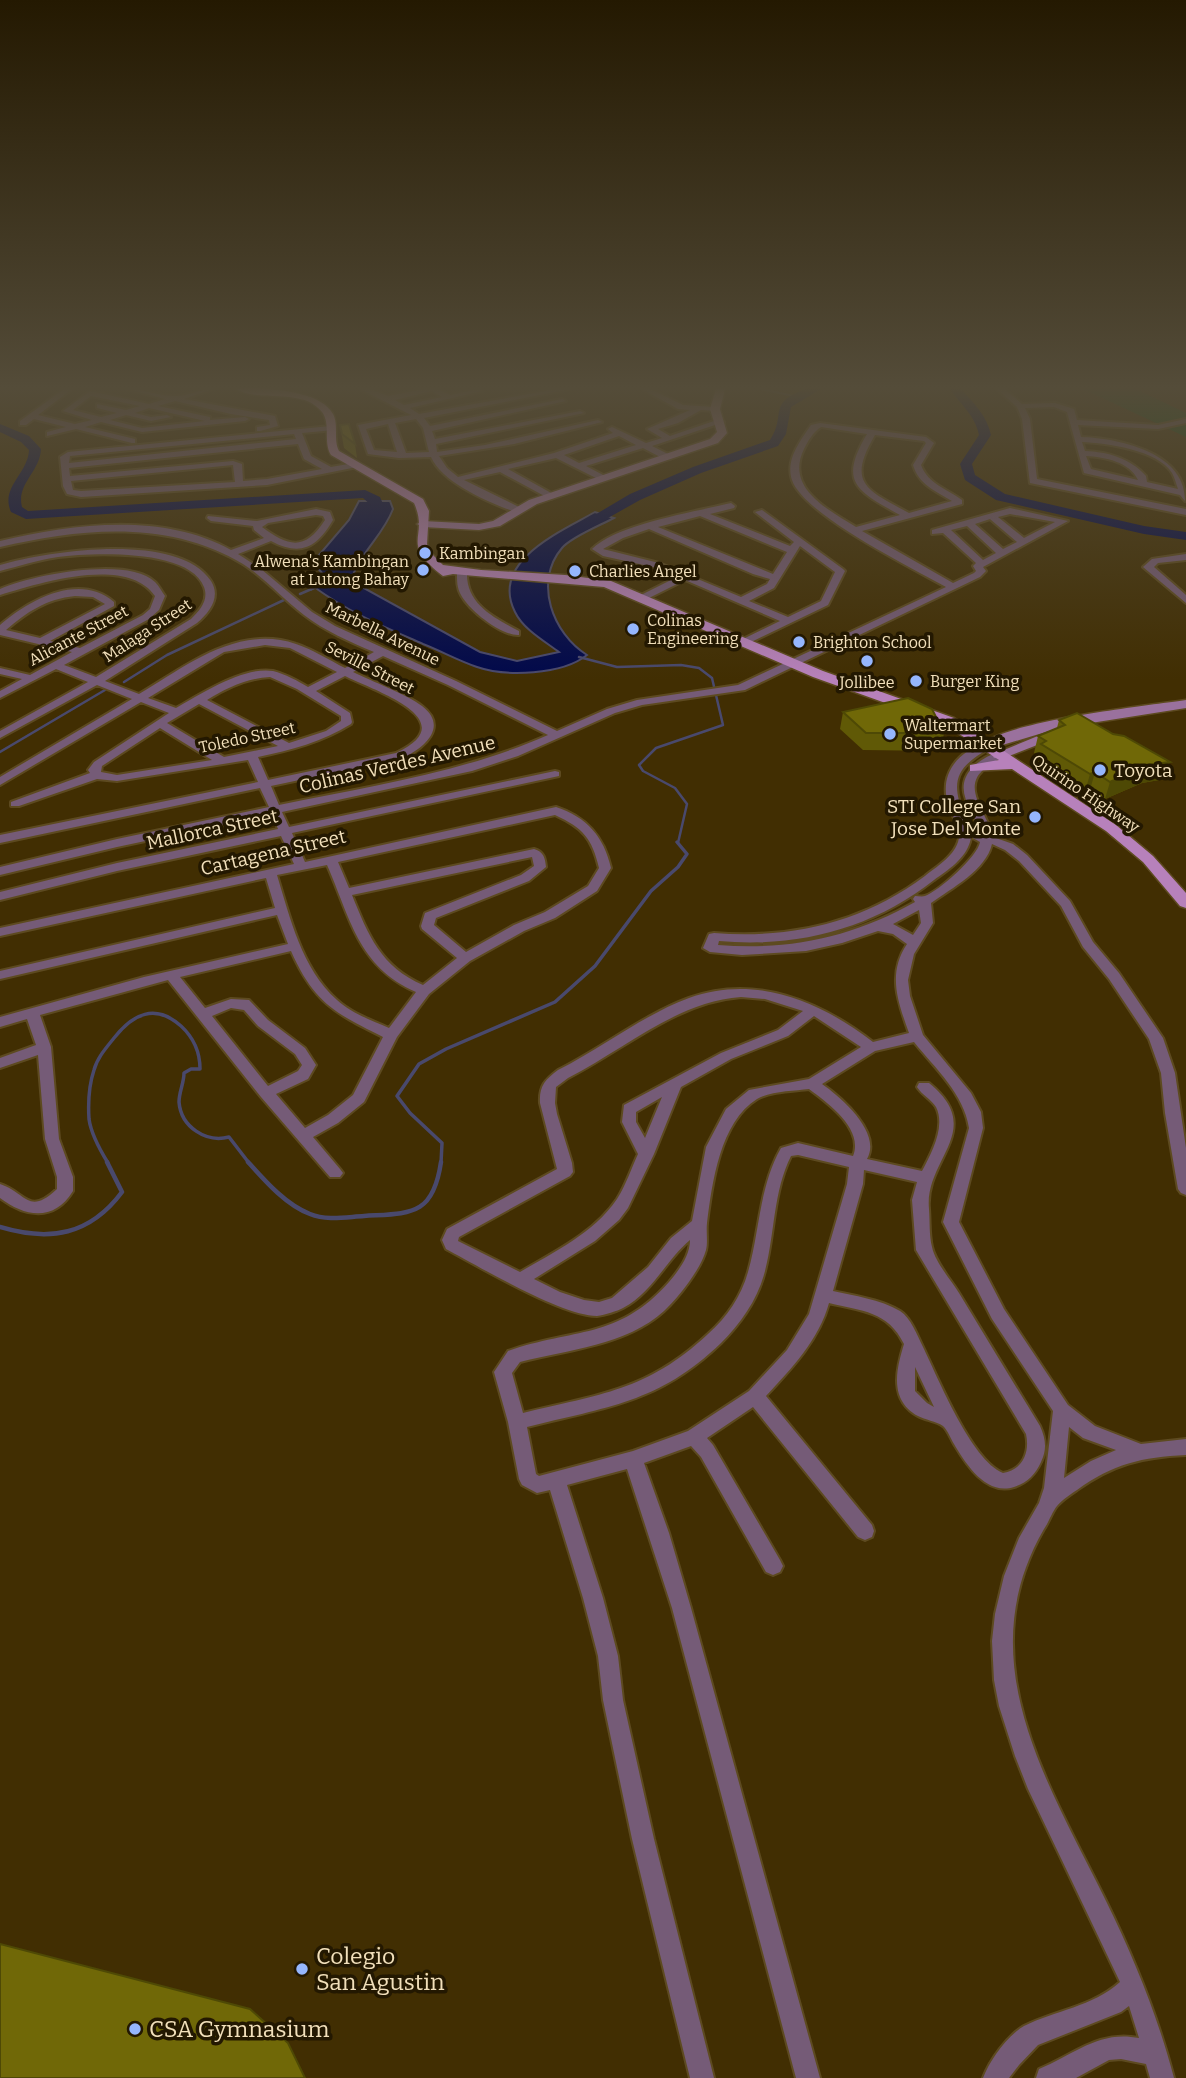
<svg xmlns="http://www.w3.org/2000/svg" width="1186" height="2078" font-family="Bitter,serif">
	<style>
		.green { fill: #0c4913 }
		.water { fill: #00084b; stroke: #49496d; stroke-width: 2 }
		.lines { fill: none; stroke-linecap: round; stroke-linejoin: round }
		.stream-far3 { stroke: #49496d; stroke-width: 2 }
		.stream-far2 { stroke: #49496d; stroke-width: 2.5 }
		.stream-far1 { stroke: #49496d; stroke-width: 3.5 }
		.stream { stroke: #49496d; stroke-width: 4.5 }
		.river { fill: #00084b; fill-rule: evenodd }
		.street-casing { stroke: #5d4a20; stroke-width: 4 }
		.secondary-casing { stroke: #5d4a20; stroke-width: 3 }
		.primary-casing { stroke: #5d4a20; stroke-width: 3 }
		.street { fill: #755b77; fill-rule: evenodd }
		.secondary { fill: #9a719d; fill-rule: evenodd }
		.primary { fill: #b781bb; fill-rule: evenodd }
		.wall { fill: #605906 }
		.shaded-wall { fill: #4e4905 }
		.building { fill: #706807; stroke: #4e4905; stroke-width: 2 }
		.poi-dot { fill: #95b6fd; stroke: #231801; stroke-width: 2.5 }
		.labels { text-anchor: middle; stroke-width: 7; stroke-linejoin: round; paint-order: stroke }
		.far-poi-label { font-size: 16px; fill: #f2e0bb; stroke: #231801; text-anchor: start }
		.far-street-label { font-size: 16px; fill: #f2e0bb; stroke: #231801 }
		.street-label { font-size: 19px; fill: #f2e0bb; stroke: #231801 }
		.poi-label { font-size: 19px; fill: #f2e0bb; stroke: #231801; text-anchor: start }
		.near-poi-label { font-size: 23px; fill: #f2e0bb; stroke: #231801; text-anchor: start }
	</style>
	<rect width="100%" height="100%" fill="#412e02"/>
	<path class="green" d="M1083,389H1136L1186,413V437Z"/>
	<path class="water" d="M359,501H390L393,509C383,536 359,553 351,581L480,652L517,661L559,652C544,641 523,629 515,612C489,561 562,531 595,512L614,518C601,525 571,537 562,548C533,582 553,634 587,655C562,675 506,677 477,667C459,661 441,651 423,644C380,625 352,614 314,587L328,580L316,566L319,555L349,520Z"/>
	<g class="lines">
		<path class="stream-far3" d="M761,389L794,396
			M310,590L317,587"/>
		<path class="stream-far2" d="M300,594L314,588
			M579,657L617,667L681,665L699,668L712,678L723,725L656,748L639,765L643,771L675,788L687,804L678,843
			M124,682L167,655L284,600
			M0,752L105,690"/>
		<path class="stream-far1" d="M108,1163C100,1150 91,1134 89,1119C88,1103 89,1085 94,1070C97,1058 106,1048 114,1038C133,1014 155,1003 181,1026C194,1038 200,1051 200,1069H191L184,1073C184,1083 179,1092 179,1102C181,1127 206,1143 229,1137L249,1163
			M441,1163L442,1143L410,1113L397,1096L419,1064L446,1049L555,1002L595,966L651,891L678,867L687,854L677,842"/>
		<path class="stream" d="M248,1162C265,1181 286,1205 310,1214C327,1221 346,1217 364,1216C410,1213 433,1217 441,1162
			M0,1227C50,1242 90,1235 122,1192L107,1162"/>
		<path class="river" d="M806,389H821L791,407L786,434L778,446L701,473L640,500L583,532L578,533L571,529L630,494L693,467L770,440C787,415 766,403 806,389Z
			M950,389H961C974,403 987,416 991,435L972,464L975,475L1005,494L1144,526L1186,532V540L1144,534L996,500L965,480L960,464L979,435C975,415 960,404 950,389Z
			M0,424L29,436L41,449C40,472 16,484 22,507L28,511L365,490L380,497L386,511L377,528L372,529L365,525L373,507L363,498L26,519L11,512C0,487 28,474 29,450L21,442L0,432Z"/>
		<g class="street-casing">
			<path id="street" d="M64,389H72L38,415L75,424L92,420L63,411L90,391L149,404L165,399L128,389C143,389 158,396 174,396C187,397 200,389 213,389L184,399L275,416L278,426L260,431H257V427L270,425L269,420L231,414L175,401L158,406L210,417V420L245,417L249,419L245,421L142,432L101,422L85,427L135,439V443H132L76,429L47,436V432L66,427L34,419L26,425H20V421ZM91,396L140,406L126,410L97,404V408L117,413L101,417L73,410ZM149,408L205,421L142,428L110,420L126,415L151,421L171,417L167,415L151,417L135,413Z
				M360,389H370L388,396L424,389H438L450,395L478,389L482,391L410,408L419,414L556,389H570L424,418L430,426L562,399L566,401L432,431L435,439L580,411L584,413L436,444L437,452L485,445L598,420L602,422L514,444L439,456L447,468L458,477L554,453L613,433L608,429L612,427L646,443L662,438L647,429L690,410L678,409L642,389H650L683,405L715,407L719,409L715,411L701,410L678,423L658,429L670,436L717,420L724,422L652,446L670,455V459H664L643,448L586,466L605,476V480L602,481L556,458L508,469L553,494V498L550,499L500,472L464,480L521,508L522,510L518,513C492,504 442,483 431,457L399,458L368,454L358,425L411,415ZM432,391L442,397L404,405L395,400ZM416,419L423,428L429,452L406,453L395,423ZM388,424L397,452L374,450L366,429ZM619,436L636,445L579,463L564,455Z
				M997,389H1005L1022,404L1055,403L1074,409L1077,420L1158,425L1186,419V423L1158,429L1078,425L1081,437C1115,438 1186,451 1185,501L1180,495L1084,473L1067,412L1054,407L1025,408L1030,419L1037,479L1186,509V515L1030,483L1022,419L1017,407ZM1082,442C1106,443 1158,450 1172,473C1175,478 1176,484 1178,489L1147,482L1146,476C1130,458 1108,452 1085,451ZM1086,456C1105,457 1130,462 1138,480L1091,469Z
				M820,423L926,437L934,443L921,465C928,484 947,489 962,500V504L862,531L953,583L974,573L976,571L973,566L976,563L943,533L932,534V530L1010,508L1068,521L983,567L986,571L980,577L745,690L642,705L615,713L518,756L472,771L282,812L289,827L555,771L559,772V776L292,833L305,862L556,807C587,817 604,837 611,868L597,891L555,918L524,931L470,961L429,994L397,1037L364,1102L338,1123L313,1137L340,1169L343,1173L340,1177H330L261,1097L168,980L40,1015L51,1047L59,1139L73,1177V1191C54,1222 25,1217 0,1198V1184C27,1193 28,1216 57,1189V1177L45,1139L38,1055L0,1068V1058L36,1045L27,1019L0,1027V1017L144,977L288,944L277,915L0,979V971L275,908L266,878L0,936V928L294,864L281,836L117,871L0,900V892L117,863L278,829L272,814L117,847L0,875V867L117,839L269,807L260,788L0,843V835L258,782L248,760L117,781L97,779L19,806H11V802L90,773L88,770L94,762L169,713L141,702L0,785V777L132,699L97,685L0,738V731L88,682L56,669L0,698V691L22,679L0,674V668L30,675L72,652L0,635V625C29,600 79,572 114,602V606L50,641L80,648L143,615L150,609L155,596C127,555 39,583 0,595V589C32,575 128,556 155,582C159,586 162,592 165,596L159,610L149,619L64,665L96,677L191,619C200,610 209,600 204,587C189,548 91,553 58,557C38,560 19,566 0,571V565C48,551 178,531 211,581C221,597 210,612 197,623L105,681L139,694C186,666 238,624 296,644C312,649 329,660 345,668L374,652C350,642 325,631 304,615C283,599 265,578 243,564C169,519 81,528 0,547V541C73,524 162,512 231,550L264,538L254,530L253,526L211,521L207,518L208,516L257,521L316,509L330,512L333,520C317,547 301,557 271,541L238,554L261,569L312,612L335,626L456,681L557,731L607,709L637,700L738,685L946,587C912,568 803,514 792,480C785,460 801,440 811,425ZM821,427L867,434C838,483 857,491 900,515L856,527C827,509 785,488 804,449C808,441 813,432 821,427ZM875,435L924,441L926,443L913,465C919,485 936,491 952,501L909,513C867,490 846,484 875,435ZM1010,514L1055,522L1024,538L998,517ZM316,515L323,516L325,520C305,551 289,547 262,527L268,523ZM990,519L1017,542L1003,549L975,524ZM967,526L996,553L983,560L951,530ZM75,596L93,597L105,604L40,638L6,630C27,612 46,599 75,596ZM265,645L290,648L337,672L308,687C298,681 285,674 273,671C244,666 201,694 176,708L148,698L224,652ZM383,656L448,685L548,735C462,773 370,786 279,805L271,786L403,758C424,748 449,727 422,706C408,695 371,681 353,672ZM345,676C375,691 466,720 396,753L268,780L258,757C291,750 322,742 351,724L352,722L350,713L316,691ZM270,677L297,689L341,716V721L326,731L289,743L207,700C226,688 247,678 270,677ZM199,704L278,746L224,757L167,723ZM160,728L212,760L117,775L101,772L102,766ZM555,815C583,828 592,838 599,868L588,886L545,912L514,925L466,952L434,925L436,918L529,881L546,867C545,858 544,852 534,849L349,888L338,862ZM532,857L534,866L521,875L425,913L421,926L422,929L457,958L423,985C381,967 368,935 352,895ZM327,865C350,917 358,967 416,992L389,1028C371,1020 351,1013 337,1000C302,969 290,918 277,875ZM291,951C314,1003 335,1013 383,1037L353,1095L328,1115L305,1128L276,1094L308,1079L316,1065L305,1048L268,1020L249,1000L231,999L205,1008L180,977ZM231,1008L244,1010L258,1026L295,1054L302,1065L298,1071L268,1086L212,1016Z
				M331,426L335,428L334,430L302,433L311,456L331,467L354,463L358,465L357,467L267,485L81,497L67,494L63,486L60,457L68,452ZM294,434L296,439L69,463L70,456ZM298,444L304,459L322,469L267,479L243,481L242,464L233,461L70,476L69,468ZM233,465L235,482L81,491L73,490L71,481Z
				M731,503L735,506L734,508L710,514L790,546L794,542L755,512L762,510L843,569L845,571L828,605L745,645L740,642L741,640L780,621L685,580L647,599H641V595L677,577L653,567L603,556L592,549C617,524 695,512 731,503ZM700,516L787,552L773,574L658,527ZM649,529L753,574L770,579L767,584L741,597L659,563L603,549L623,538ZM800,546L835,572L821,601L788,617L749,601L774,588Z
				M1186,554V560L1158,563L1154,567L1186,595V603L1143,567L1152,559Z
				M462,570L467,573C466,604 494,618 519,631V635C501,636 469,610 461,595C457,588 457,581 457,573Z
				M986,743L990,744V748C957,767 949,780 965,817C968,825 973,832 970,842C965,859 948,870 934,880C872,929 797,948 719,941L718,945C789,951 853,937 915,902L913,899L915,896C918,896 922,897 925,896C939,891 978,856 980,842L973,838L981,835C975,811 952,792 971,769C978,761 989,755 999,752L1005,755C998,761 988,764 982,771C962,790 989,816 993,837L1013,844L1027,855L1070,901L1093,942L1119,973L1163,1038L1175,1073L1186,1148V1195L1181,1193L1178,1189L1165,1113L1161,1073L1149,1039L1109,979L1083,947L1061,906L1019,861L1005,850L992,844C986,870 952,888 931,903L933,923L914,954L908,980L910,996L923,1035L971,1093L981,1112L983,1128L959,1222L1004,1309L1068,1405L1095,1426L1141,1444L1186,1439V1455C1142,1457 1113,1464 1077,1490C1071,1494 1062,1500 1057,1506C1052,1512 1049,1522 1044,1529C968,1660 1048,1783 1106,1901C1134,1958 1158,2017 1174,2078H1150L1146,2064L1121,2059L1109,2060L1076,2078H1036L1039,2069C1075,2054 1099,2030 1139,2038L1129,2006L1121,2012L1038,2045L1019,2065L1009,2078H983C990,2060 1007,2036 1024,2026C1056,2010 1092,2007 1120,1982L1028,1789L1015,1756L999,1706L994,1680L992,1641L995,1614L1004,1576L1019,1538L1039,1503L1044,1488L1053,1411L992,1319L943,1222L969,1128C964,1094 935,1068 914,1042L875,1051L822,1084C842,1098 882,1133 867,1159L922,1171C931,1154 946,1127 936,1107C931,1099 922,1095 917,1087L919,1083H929C987,1130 924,1159 929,1209C930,1222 929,1235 932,1247C935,1262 951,1280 959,1293C986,1338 1013,1382 1040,1426C1046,1439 1047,1450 1041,1462C1035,1475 1027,1483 1014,1487C986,1496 966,1464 954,1444C951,1439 947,1429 943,1426C936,1421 925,1420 918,1416C889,1400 896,1370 904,1344C888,1311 862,1311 829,1303C819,1340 791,1369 766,1396L872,1525L874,1531L872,1537L865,1540L858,1537L753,1407L707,1438L713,1445L780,1560L783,1566L780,1572L773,1575L766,1572L701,1457L691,1446L644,1463L669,1533L691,1608L820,2078H796L672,1608L627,1469L567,1485L603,1598L618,1656L623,1700L654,1839L714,2078H690L632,1839L603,1700L598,1656L583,1598L550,1490L537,1493L522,1485L519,1479L508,1422L494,1372L508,1351C573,1328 618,1340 669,1282C679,1270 690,1256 690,1240C666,1260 652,1293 623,1308C617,1311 605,1315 597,1316C562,1316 480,1267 446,1249L442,1240L447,1229L557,1169L540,1103C539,1086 545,1080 558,1070C602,1048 643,1015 689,998C755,974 820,1001 873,1042L909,1033C898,1002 887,974 907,944L893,934L878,931L842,943L806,951L742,955L710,952L703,948L709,934L714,933C791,939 862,923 925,876C936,867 953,857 958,842C962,830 953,818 949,807C938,776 956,752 986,743ZM919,910L921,923L913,935L893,924ZM741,997L765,999L803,1011L778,1030L721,1053L624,1105L622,1122L638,1154C631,1169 626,1185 617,1199C594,1233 554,1252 520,1272L458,1241L459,1237L570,1176L573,1172L572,1163L557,1114L555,1103L556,1087L568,1078C625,1049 676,1002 741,997ZM814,1016L861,1047L809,1079L749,1090L726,1109L706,1147L692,1221L671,1238L648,1267L612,1298L599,1302L584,1300L560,1292L534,1279L595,1241L619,1220L628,1208L654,1154L681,1087L731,1059L788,1036ZM809,1089C828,1103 864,1129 853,1156L798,1143L781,1148C759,1187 760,1230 748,1272C741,1297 727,1317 708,1334C647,1391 600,1394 523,1413L512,1373L520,1362C567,1350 627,1345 664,1311C678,1298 701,1269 706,1250C708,1242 706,1232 707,1223C712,1183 720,1122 757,1099C771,1091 794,1091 809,1089ZM662,1097L645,1138L636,1122V1112ZM798,1155L849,1167L847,1184L809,1314L787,1350L749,1391L688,1431L633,1451L539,1476L536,1474L527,1427C606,1407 659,1403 721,1343C741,1323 758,1299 765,1271C775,1233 773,1192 791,1156ZM864,1170L917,1182L912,1200L916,1250L1026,1434C1030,1452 1023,1470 1003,1473C971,1460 938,1378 923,1347C917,1335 911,1318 900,1311C880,1299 854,1296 833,1291L863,1184ZM915,1367L934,1407L927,1403L915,1391ZM1069,1427L1083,1438L1116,1450L1091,1461L1064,1478Z"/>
		</g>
		<g class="secondary-casing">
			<path id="secondary" d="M716,389H725L720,409L727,433L718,443L537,504L500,526L479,530L423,527L417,524L423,521L479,524L493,521L529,500L710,439L717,432L710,409Z
				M1186,700V708L1059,728L986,750L979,746C1005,721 1145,706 1186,700Z
				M1045,733L1052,737L1050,740L1004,758H994L992,755Z"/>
		</g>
		<g class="primary-casing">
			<path id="primary" d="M236,389C260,387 320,389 333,414C339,425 333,439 339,451L423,499L429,511L427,544L430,552L443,565L481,570L565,575L611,581L823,671L954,718L1116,825L1153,856L1186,893V908L1180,906L1143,862L1106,831L1012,769L970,771V765L999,760L944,724L813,677L604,587L453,574L443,576C398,541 430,539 414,503L331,455C323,442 331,424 322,412C303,387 259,403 236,389Z"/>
		</g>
		<use href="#street" class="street"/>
		<use href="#secondary" class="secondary"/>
		<use href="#primary" class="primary"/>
	</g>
	<path class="wall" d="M340,425L355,444L357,458L344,448Z
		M843,712L944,733L941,751L863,750L840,729Z
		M1059,720L1165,779L1142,783L1105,799L1090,790L1085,792L1037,761L1038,756L1034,753L1038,736L1057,728Z"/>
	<path class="shaded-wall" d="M1170,762L1165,779L1142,783L1105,799L1110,782L1147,765Z
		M1095,772L1090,790L1085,792L1090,774Z"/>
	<path class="building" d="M349,424L355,444L342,434L340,425Z
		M908,698L932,709L944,733H866L843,712Z
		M1077,713L1113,734L1124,736L1170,762L1147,765L1110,782L1095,772L1090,774L1041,744L1046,741L1038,736L1065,725L1059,720Z
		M0,1944L250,2009L288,2043L305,2078H0Z"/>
	<linearGradient id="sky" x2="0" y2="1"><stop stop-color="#241901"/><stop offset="0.57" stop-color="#544c39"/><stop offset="1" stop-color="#544c39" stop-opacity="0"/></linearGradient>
	<rect width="1186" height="680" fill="url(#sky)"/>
	<g class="poi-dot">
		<circle cx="425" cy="553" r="7"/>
		<circle cx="423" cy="570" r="7"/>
		<circle cx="575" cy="571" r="7"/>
		<circle cx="633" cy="629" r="7"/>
		<circle cx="799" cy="642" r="7"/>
		<circle cx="867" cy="661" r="7"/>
		<circle cx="916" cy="681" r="7"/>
		<circle cx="890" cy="734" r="7"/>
		<circle cx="1100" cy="770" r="7"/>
		<circle cx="1035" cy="817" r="7"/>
		<circle cx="302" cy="1969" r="7"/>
		<circle cx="135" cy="2029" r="7"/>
	</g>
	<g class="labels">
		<g class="far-poi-label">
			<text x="439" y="559">Kambingan</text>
			<text x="409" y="567" text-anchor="end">Alwena's Kambingan<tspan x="409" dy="18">at Lutong Bahay</tspan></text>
			<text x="589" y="577">Charlies Angel</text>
			<text x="647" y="626">Colinas<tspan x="647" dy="18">Engineering</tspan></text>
			<text x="813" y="648">Brighton School</text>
			<text x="930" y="687">Burger King</text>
			<text x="867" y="688" text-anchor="middle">Jollibee</text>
			<text x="904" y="731">Waltermart<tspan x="904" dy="18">Supermarket</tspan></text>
		</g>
		<g class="far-street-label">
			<text transform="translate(147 630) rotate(-33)" y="6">Malaga Street</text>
			<text transform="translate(383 633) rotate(26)" y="6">Marbella Avenue</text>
			<text transform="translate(78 635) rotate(-28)" y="6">Alicante Street</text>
			<text transform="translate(370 667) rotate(27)" y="6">Seville Street</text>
			<text transform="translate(247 737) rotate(-12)" y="6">Toledo Street</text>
			<text transform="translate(1086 793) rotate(34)" y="6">Quirino Highway</text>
		</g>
		<g class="street-label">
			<text transform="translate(397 764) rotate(-13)" y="7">Colinas Verdes Avenue</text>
			<text transform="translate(212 829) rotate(-12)" y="7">Mallorca Street</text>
			<text transform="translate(273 852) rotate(-13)" y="7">Cartagena Street</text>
		</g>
		<g class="poi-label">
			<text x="1114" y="777">Toyota</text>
			<text x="1021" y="813" text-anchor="end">STI College San<tspan x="1021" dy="22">Jose Del Monte</tspan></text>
		</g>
		<g class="near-poi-label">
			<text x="316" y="1964">Colegio<tspan x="316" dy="26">San Agustin</tspan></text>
			<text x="149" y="2037">CSA Gymnasium</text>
		</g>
	</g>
</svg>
